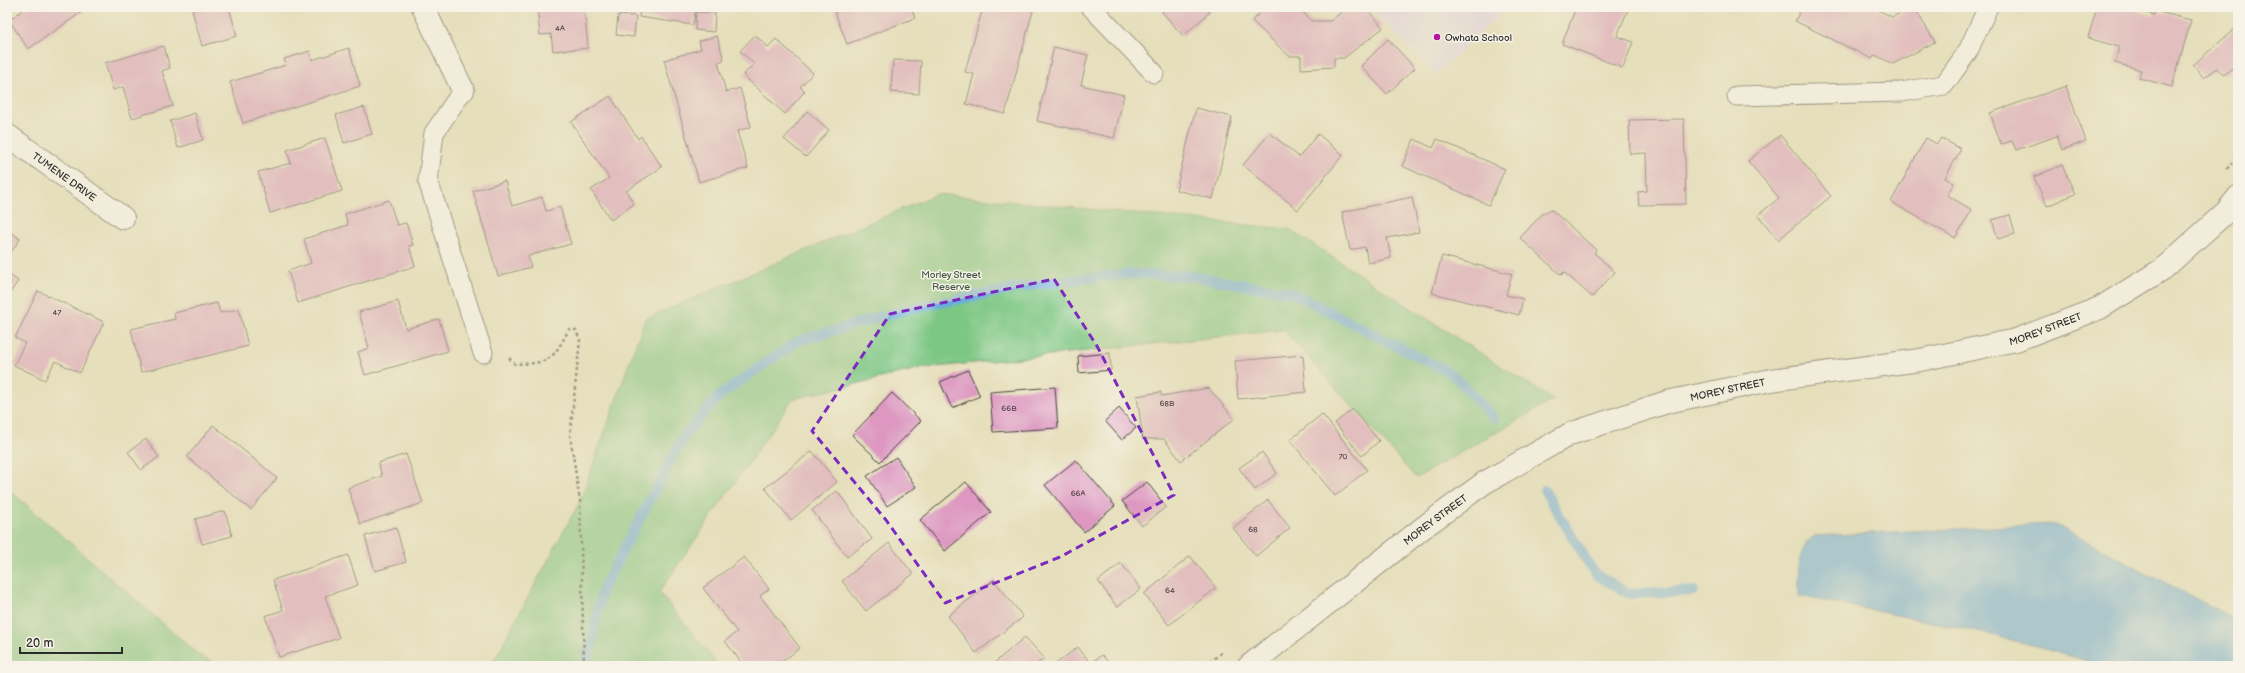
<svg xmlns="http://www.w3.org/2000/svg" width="2245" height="673" font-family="'Balsamiq Sans',sans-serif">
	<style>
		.built { fill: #e2d4f3 }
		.green { fill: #7dc784; stroke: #547958 }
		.water { fill: #69abde; stroke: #4a6b84 }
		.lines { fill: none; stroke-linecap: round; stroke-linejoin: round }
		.stream { stroke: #69abde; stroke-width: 10 }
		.building { fill: #dd97c1 }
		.service-casing { stroke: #474641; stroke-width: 21 }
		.minor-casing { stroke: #474641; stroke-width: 24 }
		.path { stroke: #474641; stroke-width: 2.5; stroke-dasharray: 3 3; stroke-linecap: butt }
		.service { stroke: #fff; stroke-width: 19 }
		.minor { stroke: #fff; stroke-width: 22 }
		.marked { fill: none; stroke: #7b2cbf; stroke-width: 3; stroke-dasharray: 8 5; stroke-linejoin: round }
		.poi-dot { fill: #b5179e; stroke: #f7f3e8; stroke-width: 1.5 }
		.labels { text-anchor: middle; stroke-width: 3; stroke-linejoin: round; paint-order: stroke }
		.number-label { font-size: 8px; fill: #584650 }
		.poi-label { font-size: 10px; fill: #2b2b2b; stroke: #f7f3e8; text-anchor: start }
		.street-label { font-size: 10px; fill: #2b2b2b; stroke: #f7f3e8 }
		.park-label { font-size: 10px; fill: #445a46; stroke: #f7f3e8 }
	</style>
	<rect width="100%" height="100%" fill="#f7f3e8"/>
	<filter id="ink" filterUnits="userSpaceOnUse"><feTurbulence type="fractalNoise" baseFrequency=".025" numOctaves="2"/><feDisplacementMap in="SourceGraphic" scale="8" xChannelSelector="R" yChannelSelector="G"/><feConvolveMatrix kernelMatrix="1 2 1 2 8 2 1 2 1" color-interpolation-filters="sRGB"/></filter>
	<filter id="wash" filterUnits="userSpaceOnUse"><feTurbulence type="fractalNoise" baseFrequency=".012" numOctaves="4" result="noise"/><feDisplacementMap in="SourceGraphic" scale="16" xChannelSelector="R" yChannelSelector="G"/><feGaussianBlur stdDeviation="0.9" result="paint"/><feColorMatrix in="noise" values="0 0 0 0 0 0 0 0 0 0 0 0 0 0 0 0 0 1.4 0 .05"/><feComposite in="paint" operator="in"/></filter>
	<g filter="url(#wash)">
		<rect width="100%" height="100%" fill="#e6dfbb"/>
		<path class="built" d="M1369,7H1507L1436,75Z"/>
		<path class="green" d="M937,194L1289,229L1553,400L1416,478L1284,330L917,369L793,399L659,592L719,666H491L580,501L645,319Z
			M7,488L199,655L220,666H7Z"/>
		<path class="water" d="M2048,524L2056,525L2238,621V666H2106L1978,631L1799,596C1799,576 1795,547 1815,536Z"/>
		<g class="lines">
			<path class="stream" d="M1544,490L1595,574L1629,594L1694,591
				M584,666L591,646L602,590L684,436L719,396L798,341L907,309L1037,284L1128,274L1191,276L1293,293L1452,374L1494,418"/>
		</g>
		<g id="blocks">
			<path class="building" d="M27,7H89L28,49L9,20Z
				M203,7H229L237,36L202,46L192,10Z
				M537,7H584L588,48L553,51L551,34L540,35Z
				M640,7H696L693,25L639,17Z
				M740,7H767L766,11Z
				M833,7H911L915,18L847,44Z
				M983,7H1034L1005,114L966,104L974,74L965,72Z
				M1167,7H1206L1210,12L1183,36L1162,12Z
				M1265,7H1298L1311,21H1330L1348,7H1366L1383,28L1344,58H1334V67L1301,69V56H1289L1252,21Z
				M1576,7H1629L1617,36L1633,42L1623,68L1562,44Z
				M1802,7H1872L1892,17L1914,7L1935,42L1893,64L1875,55L1872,59L1795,21Z
				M2097,7H2124L2154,15L2155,11L2191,20L2172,87L2139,78L2141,70L2115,63L2119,47L2088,38Z
				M696,12L715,13L714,32L695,30Z
				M618,15L636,16L634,37L616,35Z
				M2238,26V63L2224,75L2217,68L2204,78L2193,65Z
				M755,35L768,47L776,39L813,73L800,87L805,91L785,114L743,75L754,64L740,51Z
				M717,36L724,60L718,62L726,92L740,88L751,127L737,131L748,168L699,182L664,60L701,49L699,41Z
				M1388,39L1415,68L1387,94L1361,66Z
				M164,46L170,68L162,71L173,106L132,118L123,87L113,90L105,63Z
				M1054,47L1088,55L1081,85L1124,95L1114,138L1037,121Z
				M349,48L360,86L243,123L230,82L286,65L284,59L310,51L312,60Z
				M893,60L921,61L919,94L891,92Z
				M2066,86L2086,141L2062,150L2057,136L2016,150L2012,141L2001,144L1990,113Z
				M610,96L638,139L641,136L662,167L626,191L634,204L611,220L591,190L609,178L571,122Z
				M364,107L372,134L344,143L336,115Z
				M1196,108L1232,117L1213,199L1176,190Z
				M807,111L829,130L806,157L784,139Z
				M195,113L203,140L178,148L170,121Z
				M1684,119L1686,204L1639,205L1638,192L1647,191L1646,153L1630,154L1629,120Z
				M1270,133L1299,157L1318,134L1343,155L1298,210L1243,165Z
				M1780,135L1831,196L1778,240L1758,215L1779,198L1748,161Z
				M325,138L342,191L270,213L258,172L291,163L287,150Z
				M1926,138L1937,144L1941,138L1961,149L1945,178L1954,183L1947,195L1972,210L1955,238L1891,202Z
				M1414,139L1433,148L1437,139L1505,169L1489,205L1402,166Z
				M2062,165L2075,194L2047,206L2034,177Z
				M505,181L512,206L542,197L546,211L560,207L571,244L528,256L531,267L498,276L473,191Z
				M1412,197L1419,232L1387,238L1391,258L1368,263L1365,247L1350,250L1342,212Z
				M389,200L397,225L406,223L413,245L409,246L415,266L298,303L288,271L311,263L304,239L348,225L345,214Z
				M1552,210L1596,250L1594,253L1615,272L1592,297L1564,272L1561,275L1520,238L1543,213Z
				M2010,215L2015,234L1998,239L1992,220Z
				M7,229L20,239L7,258Z
				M1442,256L1512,274L1506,295L1523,299L1519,315L1432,293Z
				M7,273L18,281L7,297Z
				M38,291L104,322L80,373L55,361L45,380L14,365L25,343L15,338Z
				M398,301L406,329L439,319L448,351L365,375L358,352L369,348L359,312Z
				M217,303L220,313L239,309L248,346L141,372L131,329L175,319L174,313Z
				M1110,353L1111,370L1079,373L1078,356Z
				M1303,355L1306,392L1238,399L1235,361Z
				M968,370L980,396L952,408L940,382Z
				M1055,387L1058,428L993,432L990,392Z
				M1209,388L1234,419L1181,461L1164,439H1143L1137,396L1161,392V396Z
				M892,393L921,421L880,462L852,435Z
				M1119,408L1136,428L1122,440L1105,421Z
				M1353,409L1379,441L1362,456L1335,423Z
				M1322,414L1367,470L1335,496L1290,440Z
				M213,425L277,478L251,510L187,457Z
				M146,439L159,457L141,470L128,452Z
				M812,451L837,482L791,520L765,488Z
				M1262,452L1277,473L1255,490L1239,468Z
				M406,454L423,503L360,524L348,488L382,476L378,463Z
				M896,457L916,487L887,506L867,476Z
				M1076,460L1115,506L1084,532L1045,485Z
				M966,482L991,512L945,551L920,520Z
				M1147,482L1166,507L1142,526L1122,501Z
				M837,491L872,539L847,557L812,510Z
				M1268,500L1290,528L1256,556L1233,528Z
				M225,511L232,536L202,544L195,519Z
				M396,527L406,562L375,571L365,536Z
				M889,543L913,574L866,611L842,581Z
				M348,555L358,585L325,596L339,638L279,657L265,616L283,610L273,580Z
				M1190,556L1216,588L1169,625L1144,594Z
				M744,557L769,589L760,596L800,648L776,666H744L725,641L737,632L703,588Z
				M1121,563L1141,589L1117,607L1098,581Z
				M994,580L1023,617L976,653L948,616Z
				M1025,637L1044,658L1035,666H995L993,664Z
				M1078,647L1090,663L1102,655L1111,666H1053Z"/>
		</g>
	</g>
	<g filter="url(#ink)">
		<use href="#blocks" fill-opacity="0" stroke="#474641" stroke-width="1"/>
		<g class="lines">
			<g class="service-casing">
				<path id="service" d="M1091,7L1154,73
					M463,90L434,133L428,181L483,353
					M1737,96L1901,92L1944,85L1968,51L1988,7"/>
			</g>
			<g class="minor-casing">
				<g id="minor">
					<path d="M423,7L463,90"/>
					<path id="s1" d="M7,135L123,218"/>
					<path id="s2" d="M1249,666L1424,527L1484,483L1570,434L1667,402L1771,380L1920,360L2016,340L2100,308L2163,269L2226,212L2238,197"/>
				</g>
			</g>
			<path class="path" d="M2227,169L2238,155
				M509,358L515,364C551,363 552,361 569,329L576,330L580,340L570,435L580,501L584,666
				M1205,666L1222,652"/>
			<use href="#service" class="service"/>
			<use href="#minor" class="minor"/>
		</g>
	</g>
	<path d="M0 0H2245V673H0ZM1054,279L1097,346L1174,495L1060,557L945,603L886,520L812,431L890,314Z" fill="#e6dfbb" fill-opacity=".55" fill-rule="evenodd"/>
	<path class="marked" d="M1054,279L1097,346L1174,495L1060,557L945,603L886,520L812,431L890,314Z"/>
	<circle class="poi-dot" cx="1437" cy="37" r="4"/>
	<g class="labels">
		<g class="number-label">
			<text x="560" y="31">4A</text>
			<text x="57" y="315">47</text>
			<text x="1167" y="406">68B</text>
			<text x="1009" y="411">66B</text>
			<text x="1343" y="459">70</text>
			<text x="1078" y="496">66A</text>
			<text x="1253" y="532">68</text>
			<text x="1170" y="593">64</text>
		</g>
		<g class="poi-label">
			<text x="1445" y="41">Owhata School</text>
		</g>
		<g class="street-label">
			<text dy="4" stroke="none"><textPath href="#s1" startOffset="71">TUMENE DRIVE</textPath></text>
			<text dy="4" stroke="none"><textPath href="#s2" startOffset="885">MOREY STREET</textPath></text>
			<text dy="4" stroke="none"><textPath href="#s2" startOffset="561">MOREY STREET</textPath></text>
			<text dy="4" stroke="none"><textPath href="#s2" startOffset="237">MOREY STREET</textPath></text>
		</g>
		<g class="park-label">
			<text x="951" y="278">Morley Street<tspan x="951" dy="12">Reserve</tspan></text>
		</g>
	</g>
	<rect width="2245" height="673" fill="none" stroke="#f7f3e8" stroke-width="24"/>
	<path d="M20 647v6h102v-6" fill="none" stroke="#2b2b2b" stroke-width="2"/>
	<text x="26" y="647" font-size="12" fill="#2b2b2b" stroke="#f7f3e8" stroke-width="3" paint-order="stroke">20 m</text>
</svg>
